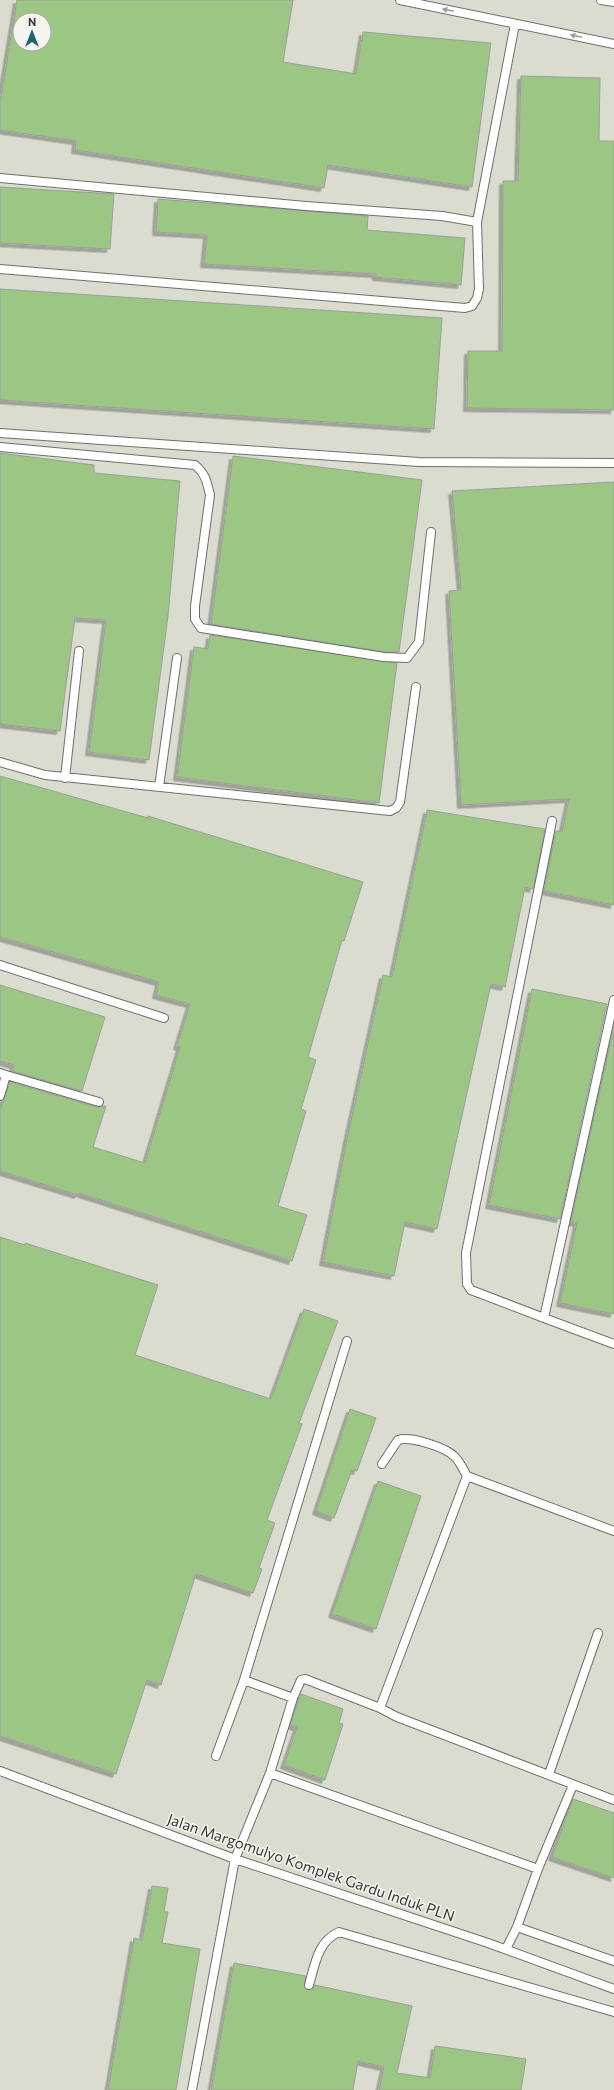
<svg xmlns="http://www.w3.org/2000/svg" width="614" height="2090" font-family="Commissioner,sans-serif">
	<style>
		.built { fill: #dadccf; fill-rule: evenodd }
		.building { fill: #9bc683; stroke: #9c9f9b; fill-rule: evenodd; filter: url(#shadow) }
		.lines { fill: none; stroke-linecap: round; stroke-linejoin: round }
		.lane-casing { stroke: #6f6f6a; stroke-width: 10 }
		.lane { stroke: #fff; stroke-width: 8 }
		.oneway { fill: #9c9c9b }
		.labels { text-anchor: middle; stroke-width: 3; stroke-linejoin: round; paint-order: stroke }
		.street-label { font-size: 15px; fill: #393937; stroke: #f5f5f0 }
	</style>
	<defs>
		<filter id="shadow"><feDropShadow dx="-3.5" dy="3.5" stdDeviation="0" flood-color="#0004"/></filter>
	</defs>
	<rect width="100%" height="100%" fill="#e7e8e2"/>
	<path class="built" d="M0,0H614V2090H0ZM20,20H44V44H20Z"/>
	<path class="building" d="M17,0H293L283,62L356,74L363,32L491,43L472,187L328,165L324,188L75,150L76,141L0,130V103ZM20,20H44V44H20Z
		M521,76L600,78L599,141H614V410L467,408L468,351H502L503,181H518Z
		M0,187L114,194L110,249L0,243Z
		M158,199L368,216L367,230L465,238L461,285L376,277V274L204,264L207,235L156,232Z
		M0,289L442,318L434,429L0,400Z
		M0,453L94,465V473L180,481L168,616L149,760L89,752L106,620L75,618L60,731L0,724Z
		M233,456L422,480L399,652H385L211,624Z
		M614,482V905L544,891L556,831L562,832L569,799L461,805L449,591L461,590L452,491Z
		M210,635L397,663L379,803L177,777L194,647L208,649Z
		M0,776L148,818V816L363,882L344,941L342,940L308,1057L316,1060L301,1109L306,1111L278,1206L307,1215L292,1261L79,1193L78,1195L0,1171V1110L10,1082L97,1107L106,1106L93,1147L145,1163L180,1047L177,1046L190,1004L156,995L159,982L0,937Z
		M427,810L545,829L533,889L525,887L505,987L491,984L437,1229L405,1222L394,1276L323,1262L347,1139L383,975L392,977Z
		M0,985L105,1017L82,1091L12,1071L14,1065L0,1061Z
		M532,989L607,1004L560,1219L489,1205Z
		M614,1026V1314L560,1303L577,1223L571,1222Z
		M0,1237L25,1245V1243L158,1285L135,1355L271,1399L304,1309L338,1321L299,1423L302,1424L267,1520L275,1523L259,1568L262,1569L253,1593L196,1574L161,1685L147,1680L116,1774L0,1736Z
		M350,1409L376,1418L357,1471L352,1470L334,1518L316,1511Z
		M378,1481L421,1496L376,1629L332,1614Z
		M301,1694L343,1709L339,1723L343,1724L325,1780L284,1765L297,1727L290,1725Z
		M573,1799L614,1813V1878L552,1857Z
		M152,1886L168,1888L164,1912H168L162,1943L200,1949L176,2090H108L134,1938L142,1940Z
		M234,1963L306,1976L304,1986L308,1990L313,1989L315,1985L412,2006L397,2073L430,2078L435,2046L526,2059L521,2090H379L384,2067L358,2061L353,2090H211Z"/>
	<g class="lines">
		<g class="lane-casing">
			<path id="lane" d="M400,0L614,44
				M601,0L614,2
				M0,178L306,206L442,216L477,222
				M0,269L465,308L472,306L477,298L479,289L477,222L515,24
				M0,433L419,462L614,463
				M0,447L195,465C206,474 207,483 210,495L195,606V619L201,628L384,657L407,658L419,642L431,532
				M0,762L45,775L390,811L396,808L400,802L416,687
				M65,778L79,651
				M159,787L177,658
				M0,965L164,1018
				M614,1000L544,1318L614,1344
				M0,1073L6,1075L0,1096
				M6,1075L99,1102
				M544,1318L471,1290L467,1284L466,1253L552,821
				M382,1464L398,1440C410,1436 446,1447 455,1457C460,1462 463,1469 467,1476L614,1531
				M293,1698L244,1680L347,1341
				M380,1708L467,1476
				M216,1756L244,1680
				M0,1771L235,1859L488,1943L614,1989
				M270,1773L538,1869
				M549,1774L598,1633
				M573,1785L538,1869L517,1927L614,1961
				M506,1949L517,1927
				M309,1985C315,1964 318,1941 339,1932L614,2012
				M192,2090L235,1859L270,1773L293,1698L301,1680L305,1679L380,1708L397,1717L614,1800"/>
		</g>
		<use href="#lane" class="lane"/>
	</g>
	<defs><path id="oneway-solid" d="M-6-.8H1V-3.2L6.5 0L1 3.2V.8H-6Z"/></defs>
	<g class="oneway">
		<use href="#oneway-solid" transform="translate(448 10) rotate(-168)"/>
		<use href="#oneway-solid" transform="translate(576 36) rotate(-168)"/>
	</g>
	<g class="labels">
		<g class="street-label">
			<text transform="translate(311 1868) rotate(19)" y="5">Jalan Margomulyo Komplek Gardu Induk PLN</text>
		</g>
	</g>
	<g transform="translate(32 32)"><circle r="19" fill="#f5f5f0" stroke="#aaaaa6"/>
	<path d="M0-3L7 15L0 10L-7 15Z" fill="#226377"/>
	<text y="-6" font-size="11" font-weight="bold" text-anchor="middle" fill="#393937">N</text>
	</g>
</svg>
